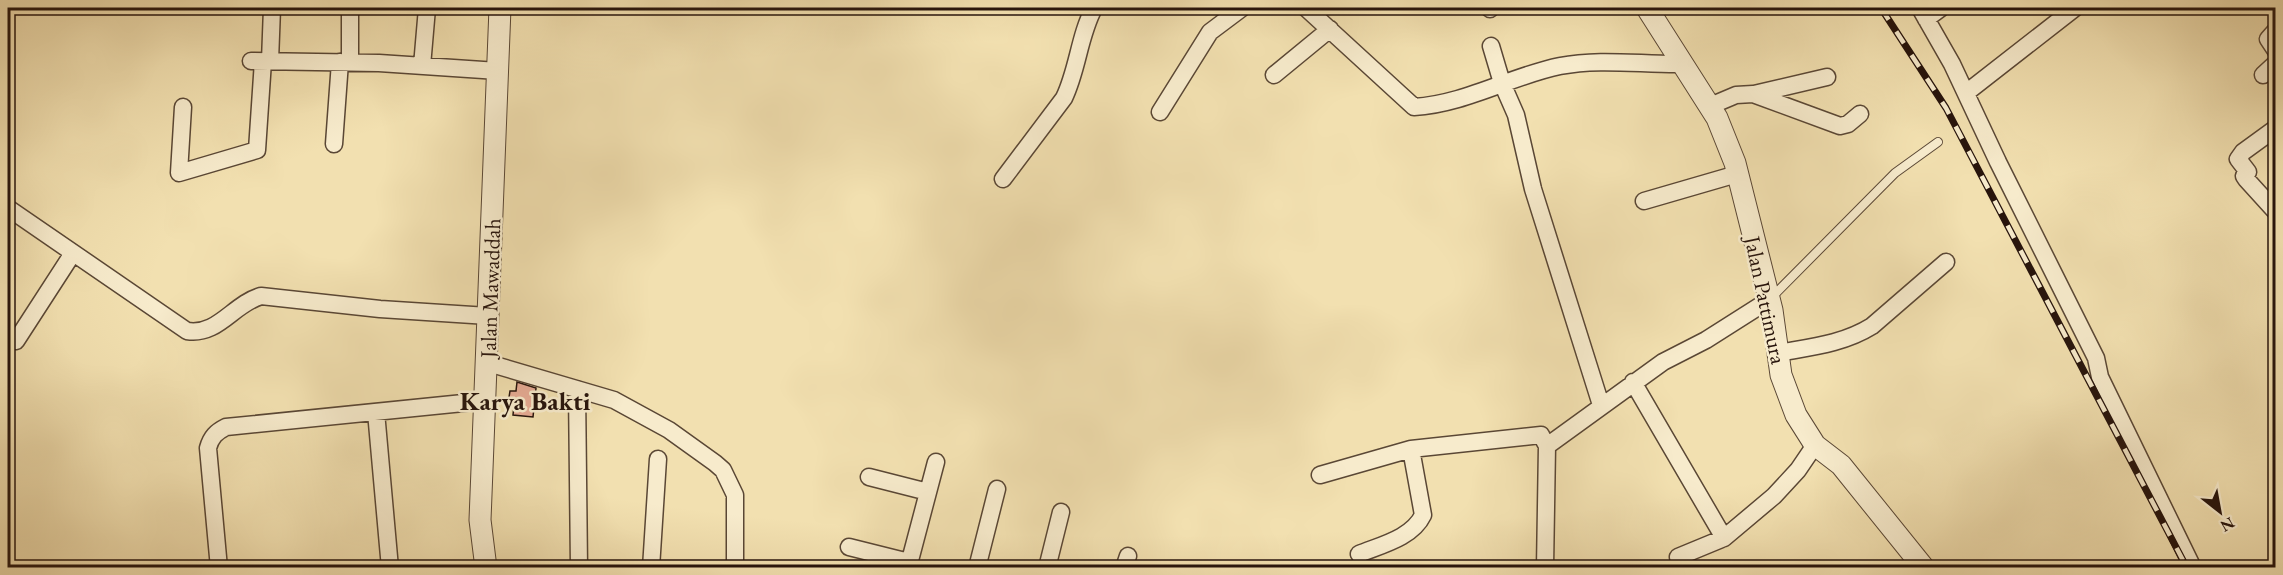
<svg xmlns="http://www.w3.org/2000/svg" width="2283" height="575" font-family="'EB Garamond',serif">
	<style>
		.building { fill: #e6ab94; stroke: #27140c; stroke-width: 1.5 }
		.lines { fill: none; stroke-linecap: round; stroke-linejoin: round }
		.service-casing { stroke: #5a4735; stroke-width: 10 }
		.minor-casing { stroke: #5a4735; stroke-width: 19 }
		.tertiary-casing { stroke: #5a4735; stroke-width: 23 }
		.service { stroke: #f7ebcc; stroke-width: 8 }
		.minor { stroke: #f7ebcc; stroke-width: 16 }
		.tertiary { stroke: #f7ebcc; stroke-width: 21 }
		.rail-casing { stroke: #27140c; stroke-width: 7 }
		.rail { stroke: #f7ebcc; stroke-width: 4.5; stroke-dasharray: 14; stroke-linecap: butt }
		.labels { text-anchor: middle; stroke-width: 5; stroke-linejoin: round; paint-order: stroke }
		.street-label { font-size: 22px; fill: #27140c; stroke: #f7ebcc }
		.quarter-label { font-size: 26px; font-weight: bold; fill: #27140c; stroke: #f7ebcc }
	</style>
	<rect width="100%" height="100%" fill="#f2e0b0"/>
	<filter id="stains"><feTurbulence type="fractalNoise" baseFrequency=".00333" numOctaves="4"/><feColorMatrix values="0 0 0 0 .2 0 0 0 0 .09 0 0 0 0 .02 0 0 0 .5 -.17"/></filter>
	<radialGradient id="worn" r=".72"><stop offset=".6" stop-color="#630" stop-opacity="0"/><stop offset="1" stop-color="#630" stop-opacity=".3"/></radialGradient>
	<path class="building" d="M517,382L536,388L533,417L513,415L514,405L508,404L510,391H516Z"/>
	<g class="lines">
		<g class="service-casing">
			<path id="service" d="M1772,297L1895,173L1938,142"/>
		</g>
		<g class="minor-casing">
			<path id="minor" d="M1306,8L1414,107C1465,104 1511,76 1560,66C1601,58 1643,65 1684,64
				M1489,8L1490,9
				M1920,8L1952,64L1998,162L2096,358L2100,377L2193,568
				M1926,19L1941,8
				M2276,30L2268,39L2276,51
				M1491,46L1502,83L1516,115L1533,189L1601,405
				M251,61L379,63L498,71
				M270,61L272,8
				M350,62V8
				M422,66L427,8
				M1274,75L1330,29
				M2263,75L2276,63
				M1966,93L2075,8
				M1754,94L1827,77
				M1710,106L1736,95L1753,94L1840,126L1848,124L1860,114
				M183,107L179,173L257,150L263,61
				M1160,112L1210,32L1242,8
				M2276,128L2243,152L2238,159L2248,172L2244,176L2246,179L2276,212
				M334,144L340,62
				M1003,179L1064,98C1078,69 1079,36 1094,8
				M1644,201L1737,174
				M8,208L187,331C218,336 233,304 261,296L380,309L488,316
				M16,341L73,253
				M1778,353C1811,347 1843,344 1872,326L1946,262
				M488,363L614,400L669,430L715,463L723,470L735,495V568
				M1633,382L1724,538
				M577,389L579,568
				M376,412L390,568
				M1547,446L1663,362L1706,340L1769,300
				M1320,475L1411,449L1541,435L1547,446L1545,568
				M869,477L928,492
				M849,547L909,562
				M1359,554C1381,545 1412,538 1423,515L1411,449
				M1678,557L1724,538L1774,496L1798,470L1815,445
				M219,568L208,448C211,437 216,432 226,427L483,401
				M651,568L658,459
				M908,568L936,462
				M977,568L997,489
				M1047,568L1061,512
				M1124,568L1128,556"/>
		</g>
		<g class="tertiary-casing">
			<path id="tertiary" d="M1647,8L1717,118L1735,163L1772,310L1781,375L1796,415L1815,445L1841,465L1924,568
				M486,568L480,520L500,8"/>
		</g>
		<use href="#service" class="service"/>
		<use href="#minor" class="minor"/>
		<use href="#tertiary" class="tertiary"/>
		<g class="rail-casing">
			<path id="rail" d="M1881,8L1946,108L2187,568"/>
		</g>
		<use href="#rail" class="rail"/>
	</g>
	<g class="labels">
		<g class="street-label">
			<text transform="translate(490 288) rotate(-88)" y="8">Jalan Mawaddah</text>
			<text transform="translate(1766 300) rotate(78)" y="8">Jalan Pattimura</text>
		</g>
		<g class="quarter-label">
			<text x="525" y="410">Karya Bakti</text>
		</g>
	</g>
	<rect width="2283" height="575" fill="none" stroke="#f2e0b0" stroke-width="30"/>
	<rect x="9" y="9" width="2265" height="557" fill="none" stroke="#27140c" stroke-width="3"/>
	<rect x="15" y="15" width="2253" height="545" fill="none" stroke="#27140c" stroke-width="1.5"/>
	<g transform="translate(2220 512) rotate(149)" stroke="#f7ebcc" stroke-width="4.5" paint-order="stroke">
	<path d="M0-4.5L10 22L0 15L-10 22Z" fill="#27140c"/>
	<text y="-9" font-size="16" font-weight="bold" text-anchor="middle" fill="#27140c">N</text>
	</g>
	<rect width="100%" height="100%" filter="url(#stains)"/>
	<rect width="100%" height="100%" fill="url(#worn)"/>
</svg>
